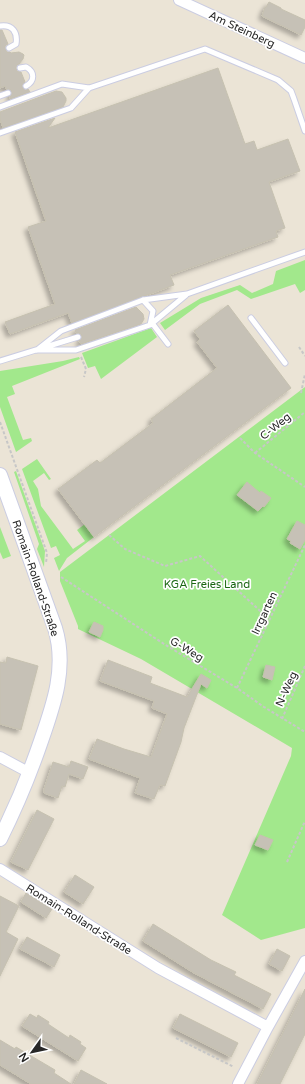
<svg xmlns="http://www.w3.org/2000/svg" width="305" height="1084" font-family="'Varela Round',sans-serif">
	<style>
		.green { fill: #a2e88c }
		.building { fill: #c6c1b6; stroke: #c6c1b0; filter: url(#shadow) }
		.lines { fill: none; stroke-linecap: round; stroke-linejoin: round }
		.lane-casing { stroke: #cbcde2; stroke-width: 7 }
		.street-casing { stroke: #cbcde2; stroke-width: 12 }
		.secondary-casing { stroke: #cbcde2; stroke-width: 16 }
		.path { stroke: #c7c7c7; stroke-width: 2; stroke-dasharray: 3 2; stroke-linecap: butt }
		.lane { stroke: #fff; stroke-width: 5 }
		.street { stroke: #fff; stroke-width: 10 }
		.secondary { stroke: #fff; stroke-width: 14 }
		.labels { text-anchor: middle; stroke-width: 3.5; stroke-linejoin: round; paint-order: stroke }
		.street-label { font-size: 11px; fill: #272727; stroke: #fff }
		.park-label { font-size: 11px; fill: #1b6713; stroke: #fff }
	</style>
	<defs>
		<filter id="shadow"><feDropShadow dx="-3.5" dy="3.5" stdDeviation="2" flood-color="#0004"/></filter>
	</defs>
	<rect width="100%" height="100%" fill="#ebe4d6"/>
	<path class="green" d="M305,260V290L300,293L295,284L251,299L237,290L200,304L165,330L160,323L201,298L240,285L252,293L273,284L276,271Z
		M151,328L157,337L101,379L95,366L88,368L82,353Z
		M79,357L80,359L12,386L15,394L7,397L23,440L31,438L32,441L16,452L0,407V371L63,361Z
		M305,387V928L261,940L222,915L291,756L292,748L141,659L78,629V626L60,581V572Z
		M37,459L51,479L49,480L44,473L33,481L38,489L41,506L73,549L85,541L77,530L85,524L94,537L67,558L59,571L54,558L60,555L56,546L51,548L22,469Z
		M16,471L45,551L44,567L37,549L39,544L14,472Z
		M0,527L11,556L3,559L0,552Z"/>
	<path class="building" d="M269,2L281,8V9L305,20V27L301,35L262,16L265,7H266Z
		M0,30H2L8,44L5,46L6,50L7,52H10L11,53L19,52L23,54L24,55L23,59L19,64L17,65L16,68L17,71L21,72L25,82L22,85L23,88L25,90L28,89L30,92L10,99V97L12,93L11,90L6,89L5,86L0,88Z
		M218,68L245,144L254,141L257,150L288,139L300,171L269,182L285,228L276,231L278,237L170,275L174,285L72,323L68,313L10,334L5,322L55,304L28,227L46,221L15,132L55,118L48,128Z
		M56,91L62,92L66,98V101L63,107L3,128L0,119V112Z
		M228,305L291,388L94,537L58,489L97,460L100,463L153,423L151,419L217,368L197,342L200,339L194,331Z
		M136,307L143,314L144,319L141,324L81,344L79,341L82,338V335L79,333H76L75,330Z
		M247,482L260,493L261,491L271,498L264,507L263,506L258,511L237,495Z
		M297,521L305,525V540L300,549L290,543L291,541L287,539Z
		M94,622L103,626V630L100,637L89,632Z
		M7,657L38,666L21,730L0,724V662L6,663Z
		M108,660L152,677L150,683L187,697L201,674L211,680L207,688L201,684L184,728L181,742L165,786L160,785L154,799L135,793L140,778L89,759L97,739L124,749L151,757L167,714L152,708L154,701L100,681Z
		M266,665L275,667L272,680L263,677Z
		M71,761L88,767L83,779L69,774L65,787L62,786L58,798L44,793V789L53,762L69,767Z
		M37,810L54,819L28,870L11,862Z
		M260,835L273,840L268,850L255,845Z
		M75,875L94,887L83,904L64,892Z
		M26,893L52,909L46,918L21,902Z
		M0,896L19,906L6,932L18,939L0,976Z
		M153,924L211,960L236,972L234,975L271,994L263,1009L194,973L143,941Z
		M27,937L60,955L54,967L20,949Z
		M277,949L290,956L282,971L269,964Z
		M305,989V1034L280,1084H257Z
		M30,1014L37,1018L38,1015L49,1022L48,1024L69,1038L70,1035L81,1042L80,1044L86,1048L78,1061L22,1026Z
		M180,1014L238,1043L231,1057L173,1028Z
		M0,1040L15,1049L16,1047L55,1070L54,1073L71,1084H31L0,1065Z
		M81,1070L107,1084H74Z"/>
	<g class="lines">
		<g class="lane-casing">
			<path id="lane" d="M0,26C12,24 18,32 16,44L9,48
				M20,68L26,67C35,72 35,81 26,86
				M0,96L8,93
				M0,107L62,84L89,88L205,49L278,80L291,91L294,99L305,131
				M0,133L71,108L89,88
				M143,300L153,311L150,325
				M251,318L285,363
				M152,323L168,344
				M37,350L61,331L143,300L187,294L305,252
				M37,350H76L150,325L186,295
				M0,361L78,337"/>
		</g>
		<g class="street-casing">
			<path id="street" d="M179,0L305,58
				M0,757L30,773
				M0,869L158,968L268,1027
				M238,1084L268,1027L305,961"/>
		</g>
		<g class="secondary-casing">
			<path id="secondary" d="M0,475L55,628C67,667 54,704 41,741C29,776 16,807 0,839"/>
		</g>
		<path class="path" d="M299,347L305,356
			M81,357L86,369L84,377
			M301,393L305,374
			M0,422L47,553L46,563
			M240,438L255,453L305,487
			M255,453L305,412
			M109,535L125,549L165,566L200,556L269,619
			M61,577L164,644L237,688L264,707L305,732
			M237,688L305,545
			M282,719L305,666
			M287,862L305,821
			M176,1038L234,1067"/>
		<use href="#lane" class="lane"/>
		<use href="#street" class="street"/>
		<use href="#secondary" class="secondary"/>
	</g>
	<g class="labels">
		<g class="street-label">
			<text transform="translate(242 29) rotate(25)" y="4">Am Steinberg</text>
			<text transform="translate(275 426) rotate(-39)" y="4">C-Weg</text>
			<text transform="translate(36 578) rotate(71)" y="4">Romain-Rolland-Straße</text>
			<text transform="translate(264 613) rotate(-65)" y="4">Irrgarten</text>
			<text transform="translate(187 649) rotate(31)" y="4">G-Weg</text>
			<text transform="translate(286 689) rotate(-66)" y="4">N-Weg</text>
			<text transform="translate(79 919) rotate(32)" y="4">Romain-Rolland-Straße</text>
		</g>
		<g class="park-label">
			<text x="207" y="588">KGA Freies Land</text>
		</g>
	</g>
	<g transform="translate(32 1052) rotate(237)" stroke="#ffffff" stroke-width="3" paint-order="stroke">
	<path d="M0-3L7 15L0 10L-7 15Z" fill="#272727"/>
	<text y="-6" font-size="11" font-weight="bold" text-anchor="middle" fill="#272727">N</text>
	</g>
</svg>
